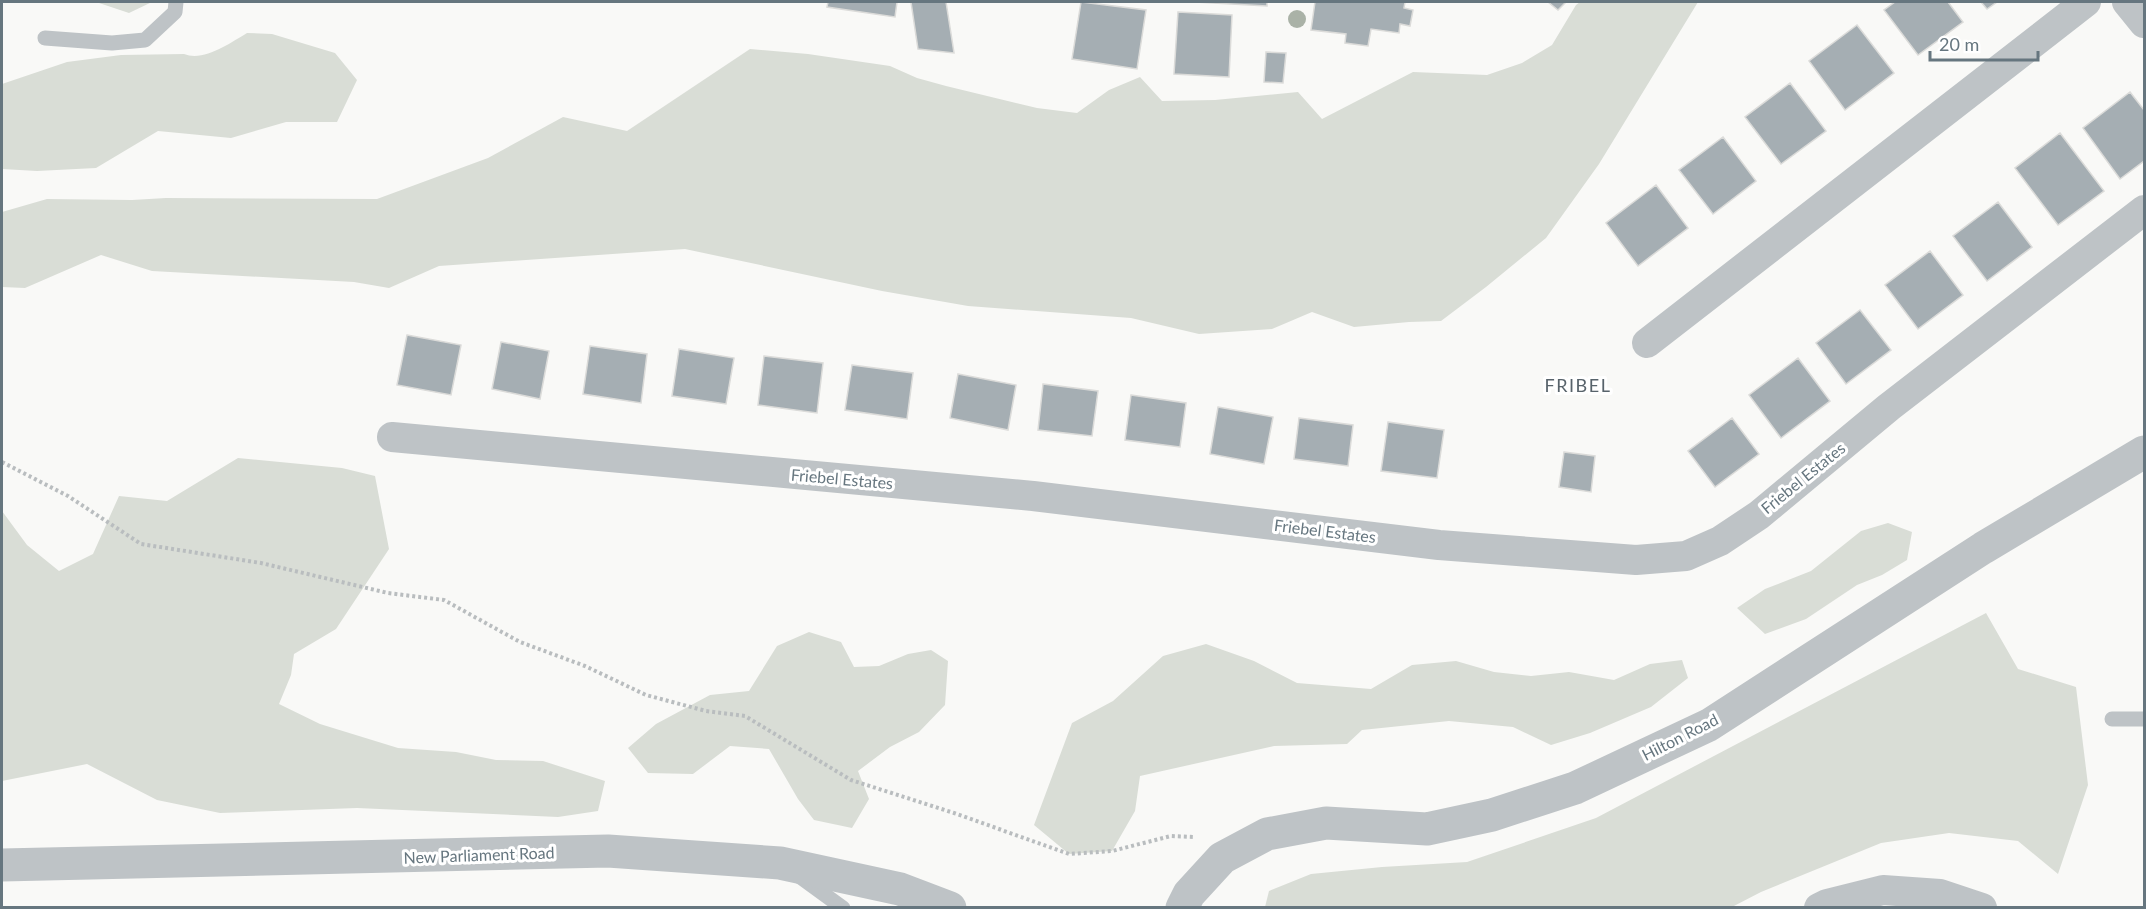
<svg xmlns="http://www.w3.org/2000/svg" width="2146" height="909" font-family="Lato,sans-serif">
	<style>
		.green { fill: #d9ddd6 }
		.building { fill: #a5aeb3; stroke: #dbdbd9; stroke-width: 1.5 }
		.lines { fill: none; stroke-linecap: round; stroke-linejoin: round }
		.path { stroke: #b9bdbf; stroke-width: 4; stroke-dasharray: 3 3; stroke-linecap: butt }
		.service { stroke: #bec3c6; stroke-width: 15 }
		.minor { stroke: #bec3c6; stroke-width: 30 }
		.tertiary { stroke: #bec3c6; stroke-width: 33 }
		.tree { fill: #aab2a7 }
		.labels { text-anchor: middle; stroke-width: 6; stroke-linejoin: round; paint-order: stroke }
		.street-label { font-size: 16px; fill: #66767f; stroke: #fff }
		.neighbourhood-label { font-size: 18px; letter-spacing: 1.5px; fill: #58636b; stroke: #fff }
	</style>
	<rect width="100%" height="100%" fill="#f9f9f7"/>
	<path class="green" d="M86,2H152L129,13L99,3Z
		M1580,2H1698L1599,164L1546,238L1486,287L1441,321L1409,322L1354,327L1312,312L1272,329L1199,334L1131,318L968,306L882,291L685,249L439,266L389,288L354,282L152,271L101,255L25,288L2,287V212L47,199L132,200L166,198L377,199L488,158L563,117L627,131L750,49L808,54L890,66L917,78L946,86L1037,108L1077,113L1109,90L1140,77L1162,101L1215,100L1298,92L1322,119L1413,72L1487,75L1522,63L1552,45L1576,5Z
		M247,33L272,34L335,53L357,80L337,122H286L231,138L158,131L96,168L37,171L2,169V84L67,62L121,55L184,54C204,62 230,43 247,33Z
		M238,458L342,468L375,476L389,549L336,629L294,654L291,675L279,704L320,724L398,748L456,752L496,760L543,761L605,781L598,811L558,817L357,808L220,813L157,800L87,764L2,781V511L27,545L59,571L93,554L119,496L167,501Z
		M1888,523L1912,532L1907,560L1882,575L1857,585L1806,619L1765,634L1737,608L1765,589L1811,571L1861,531Z
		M1986,613L2018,669L2076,687L2088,785L2058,874L2018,841L1949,833L1881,843L1761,892L1732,907H1265L1269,891L1311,874L1382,867L1467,862L1596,818Z
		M809,632L841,642L854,667L879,666L908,654L931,650L948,661L945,705L919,732L890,747L858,771L869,799L852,828L814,820L798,799L769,749L730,746L693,774L648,773L628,748L656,724L710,695L749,691L777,646Z
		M1206,644L1254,661L1297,683L1371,689L1412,665L1456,661L1494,672L1531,676L1569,672L1614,680L1650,664L1682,660L1688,678L1651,707L1590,733L1551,745L1513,727L1449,721L1362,730L1347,744L1274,746L1140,776L1135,811L1112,851L1069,854L1034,825L1072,723L1113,701L1163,656Z"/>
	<path class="building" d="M828,2H897L895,17L827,7Z
		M911,2H946L954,53L918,49Z
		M1081,2L1146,10L1137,69L1072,59Z
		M1195,2H1267V6Z
		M1315,2H1405L1404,8L1413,10L1410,26L1400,24L1399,33L1371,29L1368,46L1345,43L1346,34L1311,30Z
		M1548,2H1566L1558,10Z
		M1895,2H1948L1963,22L1918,55L1884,10Z
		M1981,2H1997L1987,9Z
		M1178,12L1232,15L1229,77L1174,74Z
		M1857,25L1894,73L1845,110L1809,61Z
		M1266,52L1286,53L1283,83L1264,82Z
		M1790,83L1826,131L1781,164L1745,117Z
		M2130,92L2144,110V161L2120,179L2083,128Z
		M2060,133L2104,191L2058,225L2015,168Z
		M1723,137L1756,181L1713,214L1679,170Z
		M1656,185L1688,228L1638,266L1606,223Z
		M1998,202L2032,247L1987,281L1953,236Z
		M1930,251L1963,295L1918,329L1885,285Z
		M1860,310L1891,350L1846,384L1816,343Z
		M407,335L461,345L451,395L397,385Z
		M501,342L549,351L540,399L492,389Z
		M590,346L647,354L641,403L583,394Z
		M679,349L734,358L726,404L672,396Z
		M764,356L823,363L817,413L758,405Z
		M1798,358L1830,401L1781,438L1749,395Z
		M852,365L913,373L907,419L845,410Z
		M958,374L1016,385L1008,430L950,418Z
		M1043,384L1098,391L1092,436L1038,430Z
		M1131,395L1186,403L1180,447L1125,440Z
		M1218,407L1273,417L1264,464L1210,454Z
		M1299,418L1353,425L1348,466L1294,459Z
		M1732,418L1759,454L1715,487L1688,451Z
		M1388,422L1444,430L1437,478L1381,471Z
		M1564,452L1595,456L1591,492L1559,487Z"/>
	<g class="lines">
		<path class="path" d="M2,462L68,496L141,544L261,563L388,593L444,600L520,642L585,666L646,695L706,711L745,716L851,780L954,813L1069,854L1112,851L1171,836L1193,837"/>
		<path class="service" d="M45,38L112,43L145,40L175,12L176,2
			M2112,719H2144
			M799,876L843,908"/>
		<path class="minor" d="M2127,2L2144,23
			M1647,343L2086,2
			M392,437L1033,496L1439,545L1636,560L1686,556L1720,541L1759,515L1889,407L2144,210
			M1819,908L1827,904L1883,890L1940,894L1982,908"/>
		<path class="tertiary" d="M2,865L608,851L780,863L900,889L950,908
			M1182,908L1189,894L1222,858L1267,834L1326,823L1427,829L1492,815L1575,788L1709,725L1983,548L2144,452"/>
	</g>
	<circle class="tree" cx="1297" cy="19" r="9"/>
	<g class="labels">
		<g class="street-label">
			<text transform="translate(1803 478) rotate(-39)" y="6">Friebel Estates</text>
			<text transform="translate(842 479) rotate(5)" y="6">Friebel Estates</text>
			<text transform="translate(1325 531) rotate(7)" y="6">Friebel Estates</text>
			<text transform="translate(1680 737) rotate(-27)" y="6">Hilton Road</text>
			<text transform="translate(479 855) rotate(-2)" y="6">New Parliament Road</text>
		</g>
		<g class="neighbourhood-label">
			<text x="1578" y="392">FRIBEL</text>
		</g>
	</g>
	<rect width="2146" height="909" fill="none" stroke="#66767f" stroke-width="6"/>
	<path d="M1930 51v9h108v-9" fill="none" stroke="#66767f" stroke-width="3"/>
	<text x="1939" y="51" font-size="18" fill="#66767f" stroke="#ffffff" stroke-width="4.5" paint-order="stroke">20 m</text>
</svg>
